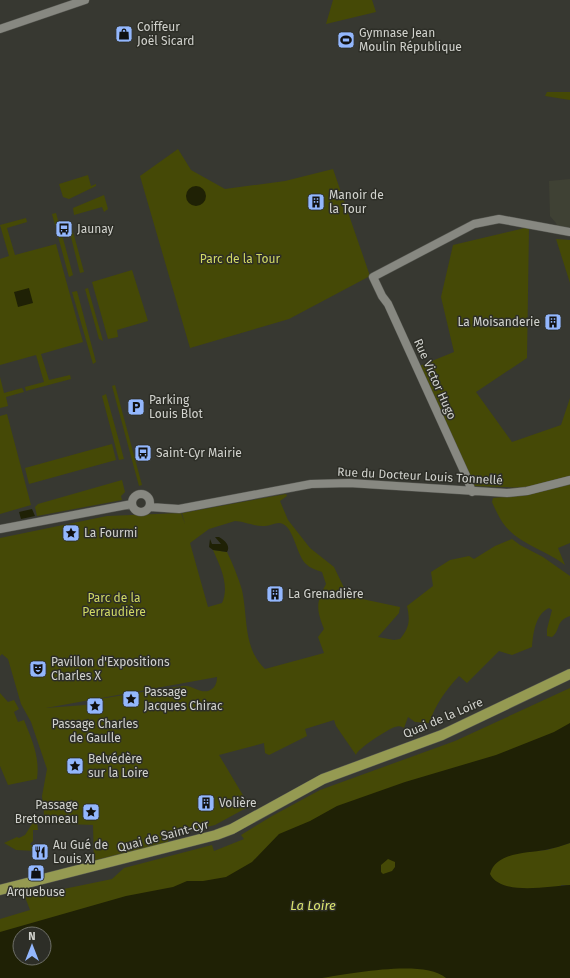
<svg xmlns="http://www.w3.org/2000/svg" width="570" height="978" font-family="'Fira Sans',sans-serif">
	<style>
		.built { fill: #3f4134 }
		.green { fill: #454906; fill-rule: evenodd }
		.water { fill: #1f2105; fill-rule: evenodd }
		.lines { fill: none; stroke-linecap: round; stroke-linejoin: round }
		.secondary-casing { stroke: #54554f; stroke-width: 9 }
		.primary-casing { stroke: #54554f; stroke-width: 11 }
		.secondary { stroke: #878881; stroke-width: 8 }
		.primary { stroke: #959a52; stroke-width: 10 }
		.labels { text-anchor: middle; stroke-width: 3; stroke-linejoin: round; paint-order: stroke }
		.poi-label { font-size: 12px; fill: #d1d2cd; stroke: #2d2e27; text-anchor: start }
		.park-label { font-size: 12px; fill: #d1d964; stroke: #2d2e27 }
		.street-label { font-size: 12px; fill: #d1d2cd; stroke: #2d2e27 }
		.water-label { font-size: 13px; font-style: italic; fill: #dce570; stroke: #2d2e27 }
	</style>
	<rect width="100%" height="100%" fill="#373831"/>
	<path class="built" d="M570,179V229L557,228L556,223L550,216L549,181Z"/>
	<path class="green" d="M333,0H372L376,12L326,24Z
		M547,92H570V100L545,96Z
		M178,149L191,170L225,189L285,181L333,169L370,276L289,319L190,348L140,176Z
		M88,175L91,186L96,184V186L69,199L63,197L59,184Z
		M104,195L108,209L104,212L102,207L74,215L73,208Z
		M56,213L73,275L69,277L52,214Z
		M26,218L27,222L7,228L15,255L56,244L83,342L41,354L49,380L70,375L71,379L26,391L25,387L44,382L36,355L0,365V259L9,256L0,225Z
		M529,227L527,358L476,392L512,442L561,425L570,398V477L527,488L473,486L417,367L454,352L441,297L453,245Z
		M72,228L84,272L80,273L69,229Z
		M556,239L570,240V283Z
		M132,270L148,321L117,330L118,337L108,339L92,282Z
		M88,288L103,341L99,339L85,289Z
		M77,291L96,362L93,364L72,292Z
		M0,377L4,393L22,388L24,392L6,397L8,406L0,408Z
		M115,385L142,485L139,486L112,386Z
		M106,394L124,459L119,460L102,396Z
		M7,414L31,505L0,514V416Z
		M112,444L116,460L29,484L25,468Z
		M122,480L125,492L121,496L122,500L37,516L35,507L38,504Z
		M570,484V543L558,548L565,565C546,550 522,545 506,527C500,520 496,511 492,502L493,498L528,495Z
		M286,494L287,496L280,501L288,520L310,548L334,567L348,596L400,607L399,613L378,637L394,640L400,639C410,627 410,620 407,606L433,586L431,572L450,560L469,556L474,559L495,546L512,539L520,545L543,557L570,576V616C555,621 561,630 552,637L547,636V629L552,610L549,608C535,614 533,635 532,647L512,655L499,651L467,683L459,676C445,691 436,704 429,723L415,722L408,717L404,728C401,726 398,726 395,727C388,729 357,749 356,755L336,726L334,720L305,729L307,736L269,755L265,753L264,743L219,755L250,807H248L215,825L169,836L168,842L163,844L94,861L93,825L45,823L42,796L47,769L31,722L21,704L8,659L2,654L0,656V538L107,516L181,513L185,524L182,513ZM235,521C244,521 255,527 265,526C271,526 277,521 283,524C294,529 297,556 306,564C310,568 316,570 322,572L326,584C316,602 316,609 324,629L318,637L324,653L265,669C243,648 248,618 242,590C238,577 233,564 227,552L213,550C220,566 230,585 222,603L208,607L190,543L209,529ZM217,677C217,683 215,689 208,691C199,693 192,685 184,686C155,689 127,695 98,699V704L46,708Z
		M570,688V836L521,852L547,850L570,843V885H561L570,978H0V919L30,910L25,897L112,879L124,868L212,845L214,851L244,839L241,835L272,816L320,790L455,741ZM20,934H44V958H20Z
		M0,693L8,702L14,700L19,709L14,712L18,722L24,720C32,740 40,757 37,779L8,785L0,766Z
		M34,821L37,822L38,830H33V841L30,844L31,845L37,846L36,851L16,850L4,843L17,837L19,838L25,835Z"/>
	<path class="water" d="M186 196a10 10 0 1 1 20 0a10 10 0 1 1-20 0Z
		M29,288L33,303L18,307L14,292Z
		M32,509L35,516L21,519L19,512Z
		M215,537H219C224,540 231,545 227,552L213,550L209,547L210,539L212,544H221Z
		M570,723V843C562,846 554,848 545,850C528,853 496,852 490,874C501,896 549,886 570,885V978H446C423,959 351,974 322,978H0V932L126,896L173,887L187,881H203L226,877L252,862L279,834L310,821L337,806L405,782L496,755L554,732ZM388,859L395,862V867L392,871L383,874L381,872V865ZM20,934H44V958H20Z"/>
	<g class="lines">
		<g class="secondary-casing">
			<path id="secondary" d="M0,29L85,0
				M472,492L468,480L388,304L382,296L373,277L474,224L499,219L570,232
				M132 503a9 9 0 1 1 18 0a9 9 0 1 1-18 0Z
				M150,507L179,509L311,484L349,483L507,493L527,491L570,480
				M0,529L132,504"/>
		</g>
		<g class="primary-casing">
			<path id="primary" d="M0,890L216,835L232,829L323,779L442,735L570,674"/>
		</g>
		<use href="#secondary" class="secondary"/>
		<use href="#primary" class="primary"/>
	</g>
	<defs>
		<g id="shop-square" transform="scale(0.9)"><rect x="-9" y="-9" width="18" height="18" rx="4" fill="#93b7fd" stroke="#2d2e27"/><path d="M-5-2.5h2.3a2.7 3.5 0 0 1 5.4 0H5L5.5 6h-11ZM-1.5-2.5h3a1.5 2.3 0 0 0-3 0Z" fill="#111"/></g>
		<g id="stadium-square" transform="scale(0.9)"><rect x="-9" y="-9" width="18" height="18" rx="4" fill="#93b7fd" stroke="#2d2e27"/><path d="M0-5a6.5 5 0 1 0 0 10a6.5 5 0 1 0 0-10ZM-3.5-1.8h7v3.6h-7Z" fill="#111"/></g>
		<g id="building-square" transform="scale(0.9)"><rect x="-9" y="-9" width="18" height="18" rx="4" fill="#93b7fd" stroke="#2d2e27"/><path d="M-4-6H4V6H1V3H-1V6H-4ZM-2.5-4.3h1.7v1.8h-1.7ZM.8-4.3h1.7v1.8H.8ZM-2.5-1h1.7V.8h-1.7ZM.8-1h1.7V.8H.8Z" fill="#111"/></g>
		<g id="bus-square" transform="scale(0.9)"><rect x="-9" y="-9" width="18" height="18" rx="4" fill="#93b7fd" stroke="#2d2e27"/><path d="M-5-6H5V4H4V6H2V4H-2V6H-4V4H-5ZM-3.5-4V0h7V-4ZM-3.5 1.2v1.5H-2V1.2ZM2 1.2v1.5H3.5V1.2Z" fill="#111"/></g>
		<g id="parking-square" transform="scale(0.9)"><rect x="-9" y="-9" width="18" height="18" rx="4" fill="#93b7fd" stroke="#2d2e27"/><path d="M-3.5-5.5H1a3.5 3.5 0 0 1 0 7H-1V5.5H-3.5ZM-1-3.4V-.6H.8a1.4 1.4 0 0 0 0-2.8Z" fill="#111"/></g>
		<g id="sight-square" transform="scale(0.9)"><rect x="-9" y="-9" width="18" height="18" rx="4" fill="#93b7fd" stroke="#2d2e27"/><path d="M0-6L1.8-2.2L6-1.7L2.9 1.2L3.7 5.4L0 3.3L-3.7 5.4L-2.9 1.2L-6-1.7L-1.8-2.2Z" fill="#111"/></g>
		<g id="theatre-square" transform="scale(0.9)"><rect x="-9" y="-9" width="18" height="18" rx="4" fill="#93b7fd" stroke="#2d2e27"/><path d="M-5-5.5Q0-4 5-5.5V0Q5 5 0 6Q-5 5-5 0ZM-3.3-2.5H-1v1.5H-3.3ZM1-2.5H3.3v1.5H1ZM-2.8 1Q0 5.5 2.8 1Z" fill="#111"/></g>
		<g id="restaurant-square" transform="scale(0.9)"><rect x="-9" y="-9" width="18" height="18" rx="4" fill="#93b7fd" stroke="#2d2e27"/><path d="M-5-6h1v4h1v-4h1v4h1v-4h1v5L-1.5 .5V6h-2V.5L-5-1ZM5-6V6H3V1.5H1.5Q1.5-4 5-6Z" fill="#111"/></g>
	</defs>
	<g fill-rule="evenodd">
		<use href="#shop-square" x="124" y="34"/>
		<use href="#stadium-square" x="346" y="40"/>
		<use href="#building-square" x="316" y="202"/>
		<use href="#bus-square" x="64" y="229"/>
		<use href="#building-square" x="553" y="322"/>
		<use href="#parking-square" x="136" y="407"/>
		<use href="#bus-square" x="143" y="453"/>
		<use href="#sight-square" x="71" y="533"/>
		<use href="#building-square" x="275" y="594"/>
		<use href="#theatre-square" x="38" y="669"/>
		<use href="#sight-square" x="131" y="699"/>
		<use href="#sight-square" x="95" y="706"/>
		<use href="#sight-square" x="75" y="766"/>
		<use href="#building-square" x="206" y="803"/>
		<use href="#sight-square" x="91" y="812"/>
		<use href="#restaurant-square" x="40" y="852"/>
		<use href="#shop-square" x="36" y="873"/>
	</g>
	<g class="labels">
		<g class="poi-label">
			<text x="137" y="31">Coiffeur<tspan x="137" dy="14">Joël Sicard</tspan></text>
			<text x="359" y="37">Gymnase Jean<tspan x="359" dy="14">Moulin République</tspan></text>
			<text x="329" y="199">Manoir de<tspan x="329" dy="14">la Tour</tspan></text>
			<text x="77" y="233">Jaunay</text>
			<text x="540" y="326" text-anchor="end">La Moisanderie</text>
			<text x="149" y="404">Parking<tspan x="149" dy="14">Louis Blot</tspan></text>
			<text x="156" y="457">Saint-Cyr Mairie</text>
			<text x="84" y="537">La Fourmi</text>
			<text x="288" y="598">La Grenadière</text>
			<text x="51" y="666">Pavillon d'Expositions<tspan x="51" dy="14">Charles X</tspan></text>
			<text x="144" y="696">Passage<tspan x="144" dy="14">Jacques Chirac</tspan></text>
			<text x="95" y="728" text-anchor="middle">Passage Charles<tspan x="95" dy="14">de Gaulle</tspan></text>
			<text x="88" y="763">Belvédère<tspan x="88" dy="14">sur la Loire</tspan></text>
			<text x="219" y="807">Volière</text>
			<text x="78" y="809" text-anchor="end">Passage<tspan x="78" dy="14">Bretonneau</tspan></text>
			<text x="53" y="849">Au Gué de<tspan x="53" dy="14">Louis XI</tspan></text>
			<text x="36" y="896" text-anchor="middle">Arquebuse</text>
		</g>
		<g class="park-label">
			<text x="240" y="263">Parc de la Tour</text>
			<text x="114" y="602">Parc de la<tspan x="114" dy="14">Perraudière</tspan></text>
		</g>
		<g class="street-label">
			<text transform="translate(435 379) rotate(66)" y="4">Rue Victor Hugo</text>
			<text transform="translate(420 476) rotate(3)" y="4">Rue du Docteur Louis Tonnellé</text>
			<text transform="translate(443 718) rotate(-23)" y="4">Quai de la Loire</text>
			<text transform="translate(163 836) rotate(-15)" y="4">Quai de Saint-Cyr</text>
		</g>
		<g class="water-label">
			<text x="313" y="910">La Loire</text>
		</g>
	</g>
	<g transform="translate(32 946)"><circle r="19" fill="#2d2e27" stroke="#6f7069"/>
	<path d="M0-3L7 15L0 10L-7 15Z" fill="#93b7fd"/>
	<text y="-6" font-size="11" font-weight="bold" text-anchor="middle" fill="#d1d2cd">N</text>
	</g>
</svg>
